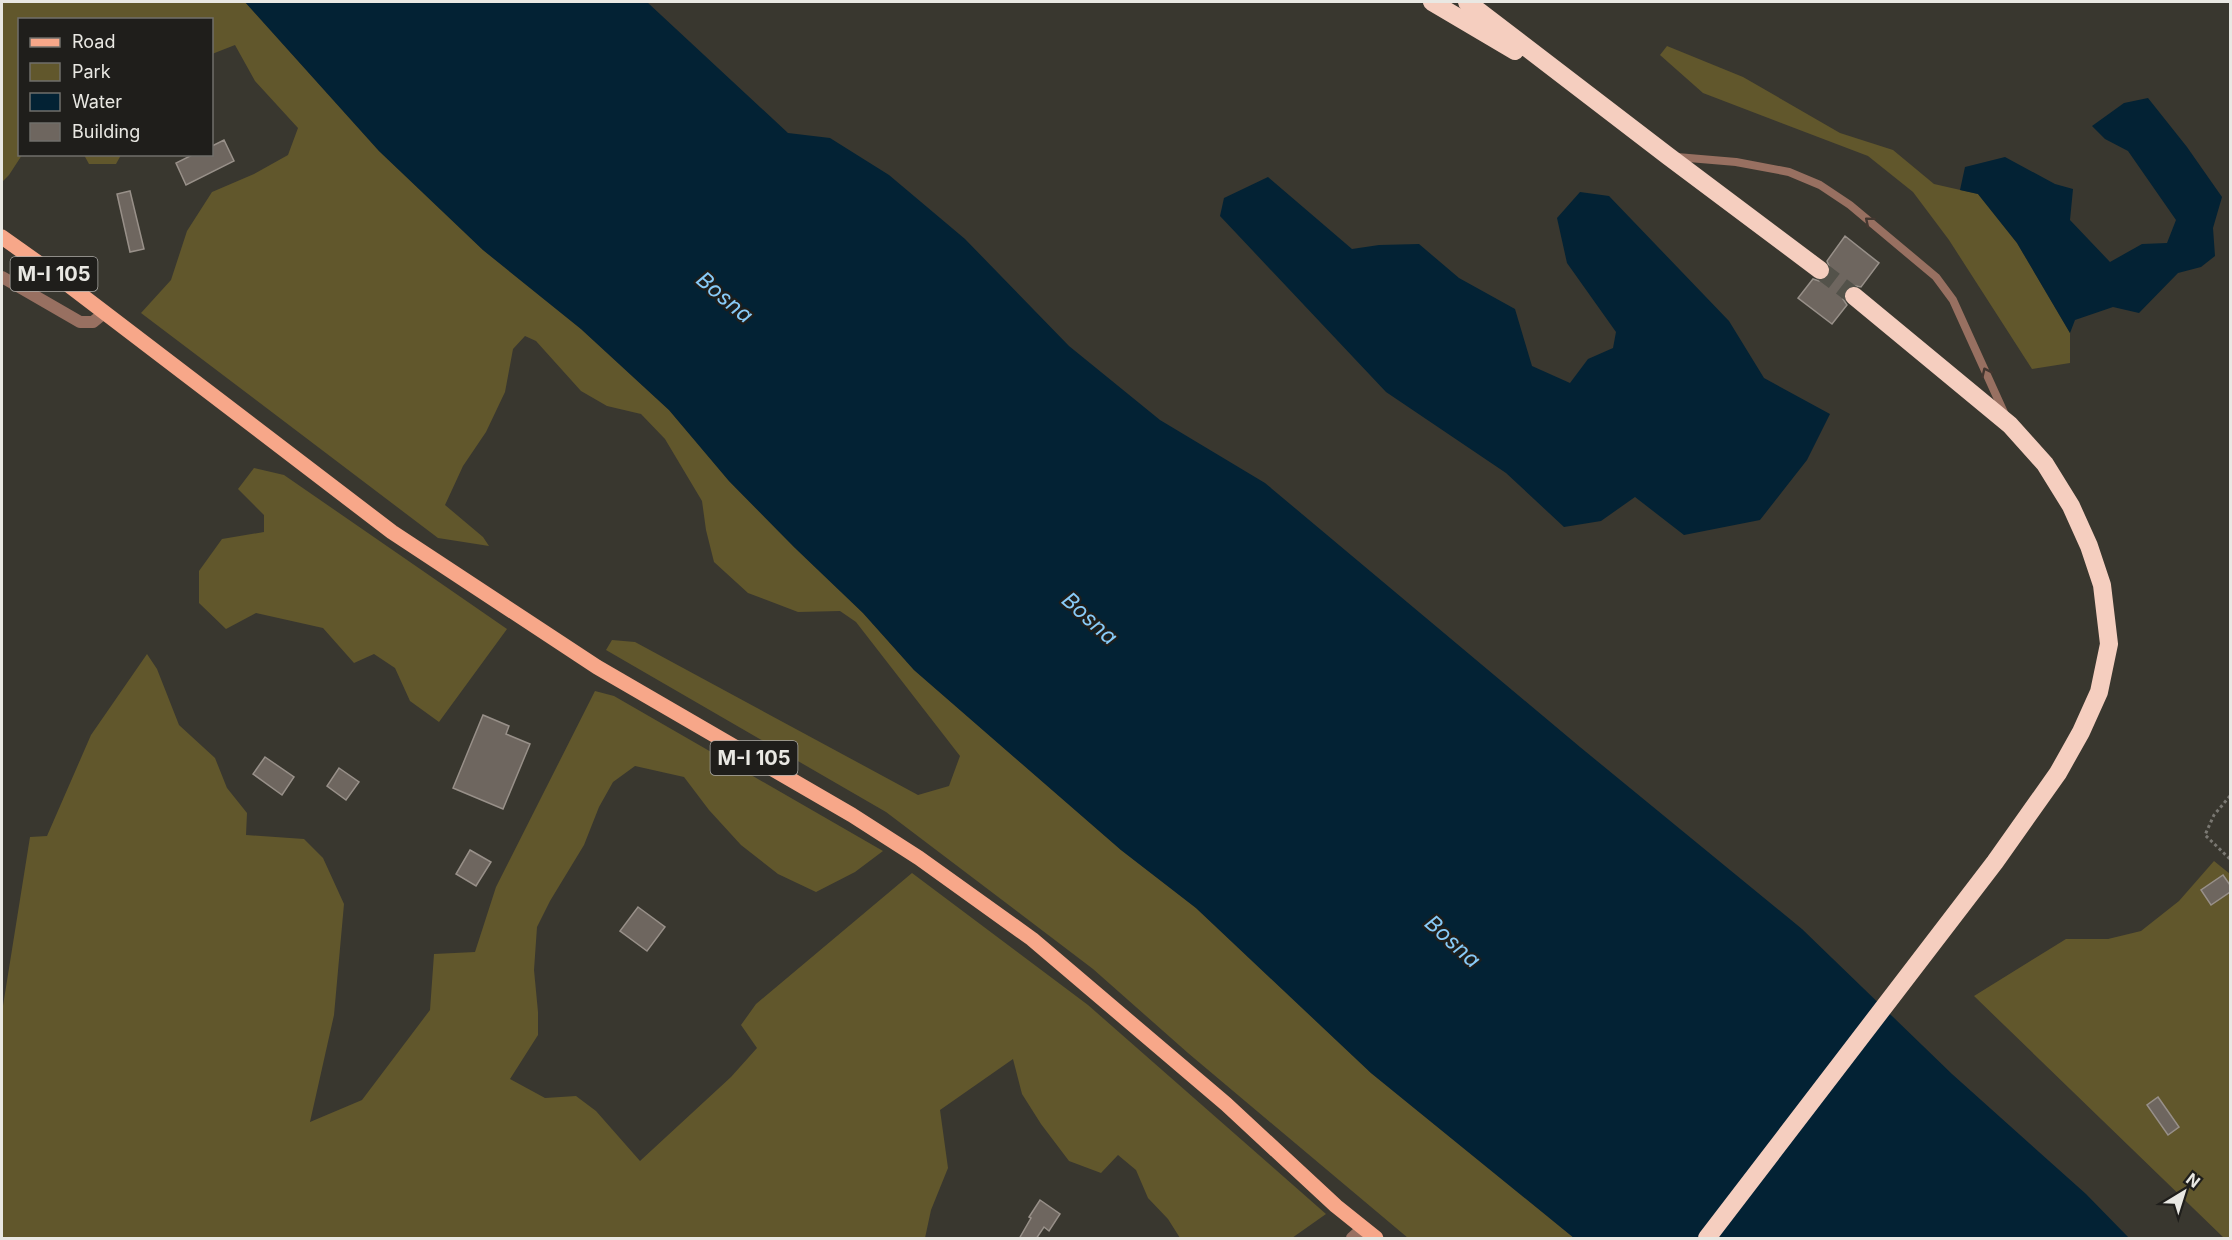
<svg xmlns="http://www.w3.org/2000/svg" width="2232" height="1240" font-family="Inter,sans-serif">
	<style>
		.green { fill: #61572c }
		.water { fill: #032234 }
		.building { fill: #6e665f; stroke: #989089; stroke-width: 1.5 }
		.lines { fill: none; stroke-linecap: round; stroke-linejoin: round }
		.highway-tunnel { stroke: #53524a; stroke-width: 18; stroke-dasharray: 18 9; stroke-linecap: butt }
		.path { stroke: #7a7872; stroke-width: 3; stroke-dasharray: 3 3; stroke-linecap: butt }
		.lane { stroke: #987061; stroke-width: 8 }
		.street { stroke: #987061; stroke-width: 12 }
		.primary { stroke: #f7a789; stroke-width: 15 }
		.highway { stroke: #f5cebf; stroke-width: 18 }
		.oneway { stroke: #433730 }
		.labels { text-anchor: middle; stroke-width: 4.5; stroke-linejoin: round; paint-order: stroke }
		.shield { fill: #1f1e1b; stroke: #acaba7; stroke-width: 1.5 }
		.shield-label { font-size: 20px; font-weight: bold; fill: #e9e8e3 }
		.water-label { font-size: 22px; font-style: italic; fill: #88cbf8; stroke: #1f1e1b }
	</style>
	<rect width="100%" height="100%" fill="#39372f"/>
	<path class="green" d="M2,2H245L379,151L483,250L581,329L669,410L729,481L794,547L863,613L914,670L1121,850L1196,908L1371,1073L1574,1238H1408L1188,1053L1093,969L886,812L606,650L612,640L635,642L918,795L949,786L960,756L856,622L840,611L798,612L748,593L714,562L706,530L702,501L665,439L641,414L607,406L581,391L536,341L525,336L513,349L505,392L486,432L463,466L445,505L483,537L489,546L438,538L141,313L171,280L187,231L212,192L254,174L288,155L298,128L255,81L235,45L212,54V20H20V154L22,155L9,175L2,182Z
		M1667,46L1743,77L1840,133L1893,150L1934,184L1978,194L2017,243L2070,333V363L2032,369L1949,240L1913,192L1868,156L1703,93L1660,55Z
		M84,155H121L116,164H89Z
		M254,468L284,475L507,629L439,722L410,701L395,668L374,654L354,663L323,628L256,613L226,629L199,603V571L222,539L264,532V515L238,489Z
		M147,654L157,669L179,725L215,758L227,788L247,813L246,835L304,839L323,858L344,904L334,1015L310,1122L362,1100L430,1010L434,954L475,952L496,887L595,691L614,696L883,851L855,872L816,892L778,874L741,845L709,810L684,777L635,766L613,782L599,807L584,845L550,901L537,927L534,970L538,1012V1035L510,1079L545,1098L576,1096L596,1111L640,1161L731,1077L757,1048L741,1025L756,1004L912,873L1088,1005L1326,1214L1292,1238H1180L1168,1219L1148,1198L1136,1170L1118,1155L1101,1173L1069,1161L1041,1124L1022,1094L1013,1059L940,1110L948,1168L931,1210L925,1238H2V1012L30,837L47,836L91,735Z
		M2214,861L2230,874V1238H2224L1974,996L2066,939H2108L2141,931L2179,901Z"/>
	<path class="water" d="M245,2H647L788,133L830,138L889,175L965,239L1069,346L1160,420L1265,483L1580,747L1802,929L1952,1074L2086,1194L2129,1238H1574L1371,1073L1196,908L1121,850L914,670L863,613L794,547L729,481L669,410L581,329L483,250L379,151Z
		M2148,98L2187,147L2222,197L2213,228L2215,256L2201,267L2178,273L2139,313L2113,307L2075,320L2070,333L2017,243L1978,194L1960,190L1965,167L2005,157L2055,184L2073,189L2070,220L2110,262L2142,244L2167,243L2176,220L2128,151L2105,139L2092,126L2124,103Z
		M1268,177L1352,249L1379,245L1419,244L1459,278L1515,309L1532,366L1570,383L1588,359L1613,348L1616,332L1567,263L1557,218L1580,192L1609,196L1729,321L1764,378L1830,414L1807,460L1760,520L1684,535L1635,497L1601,521L1564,527L1506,473L1386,392L1220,216L1224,198Z"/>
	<path class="building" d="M224,140L234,161L186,185L176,163L194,154H212V146Z
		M130,191L144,249L130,252L117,194Z
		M1845,236L1879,263L1861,287L1851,285L1845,289L1843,299L1847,305L1832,324L1798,298L1813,279L1819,281L1829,277L1831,271L1827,261Z
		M483,715L509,726L506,734L530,744L503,809L453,788Z
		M265,757L294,777L282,795L253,774Z
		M339,768L359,782L346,800L327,786Z
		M470,850L491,862L476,886L456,874Z
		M2223,875L2230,885V892L2211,905L2201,890Z
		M638,907L665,927L647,951L620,931Z
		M2158,1097L2179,1127L2168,1135L2147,1105Z
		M1040,1200L1060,1214L1049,1231L1044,1227L1036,1239H1019L1031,1218L1029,1217Z"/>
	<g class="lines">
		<path class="highway-tunnel" d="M1820,270L1854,296"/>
		<path class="path" d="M2230,796L2214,815L2205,835L2230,859"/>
		<path class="lane" d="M1677,157L1736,162L1789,172L1820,185L1850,205L1936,277L1953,300L2006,417"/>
		<path class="street" d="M2,277L80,322H93L104,313
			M1352,1238L1363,1228"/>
		<path class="primary" d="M2,237L54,274L392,532L597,667L852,815L919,858L1032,939L1226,1104L1336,1206L1376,1238"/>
		<path class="highway" d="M1432,2L1515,51
			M1467,2L1668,156L1820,270
			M1707,1238L1995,862L2058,773L2081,732L2099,692L2109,644L2102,585L2089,546L2071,506L2045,464L2010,425L1854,296"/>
	</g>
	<defs><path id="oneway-chevron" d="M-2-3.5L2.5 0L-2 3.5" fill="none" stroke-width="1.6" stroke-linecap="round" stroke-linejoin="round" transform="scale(1.5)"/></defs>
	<g class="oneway">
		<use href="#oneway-chevron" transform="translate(1869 221) rotate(-140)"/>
		<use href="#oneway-chevron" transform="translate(1986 372) rotate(-115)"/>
	</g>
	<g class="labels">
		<g class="shield">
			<rect x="10.5" y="257" width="87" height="34" rx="4.5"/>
			<rect x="710.5" y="741" width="87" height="34" rx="4.5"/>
		</g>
		<g class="shield-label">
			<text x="54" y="281">M-I 105</text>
			<text x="754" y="765">M-I 105</text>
		</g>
		<g class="water-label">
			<text transform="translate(725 297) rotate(40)" y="8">Bosna</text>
			<text transform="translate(1090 618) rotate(42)" y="8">Bosna</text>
			<text transform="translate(1453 941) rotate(42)" y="8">Bosna</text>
		</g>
	</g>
	<rect width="2232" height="1240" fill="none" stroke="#e9e8e3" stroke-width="6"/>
	<rect x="18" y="18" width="195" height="138" fill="#1f1e1b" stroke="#706f6b" stroke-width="1.5"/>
	<rect x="30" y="38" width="30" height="9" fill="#f7a789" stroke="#706f6b" stroke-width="1.5"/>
	<text x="72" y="48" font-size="18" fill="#e9e8e3">Road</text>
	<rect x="30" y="63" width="30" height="18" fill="#61572c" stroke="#706f6b" stroke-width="1.5"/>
	<text x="72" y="78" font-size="18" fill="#e9e8e3">Park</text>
	<rect x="30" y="93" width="30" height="18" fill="#032234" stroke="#706f6b" stroke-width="1.5"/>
	<text x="72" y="108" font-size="18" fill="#e9e8e3">Water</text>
	<rect x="30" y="123" width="30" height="18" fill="#6e665f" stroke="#706f6b" stroke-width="1.5"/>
	<text x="72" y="138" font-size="18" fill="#e9e8e3">Building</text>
	<g transform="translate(2184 1192) rotate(38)" stroke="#1f1e1b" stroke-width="4.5" paint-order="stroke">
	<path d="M0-4.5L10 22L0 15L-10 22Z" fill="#e9e8e3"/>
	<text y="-9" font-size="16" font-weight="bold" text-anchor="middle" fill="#e9e8e3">N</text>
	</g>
</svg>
